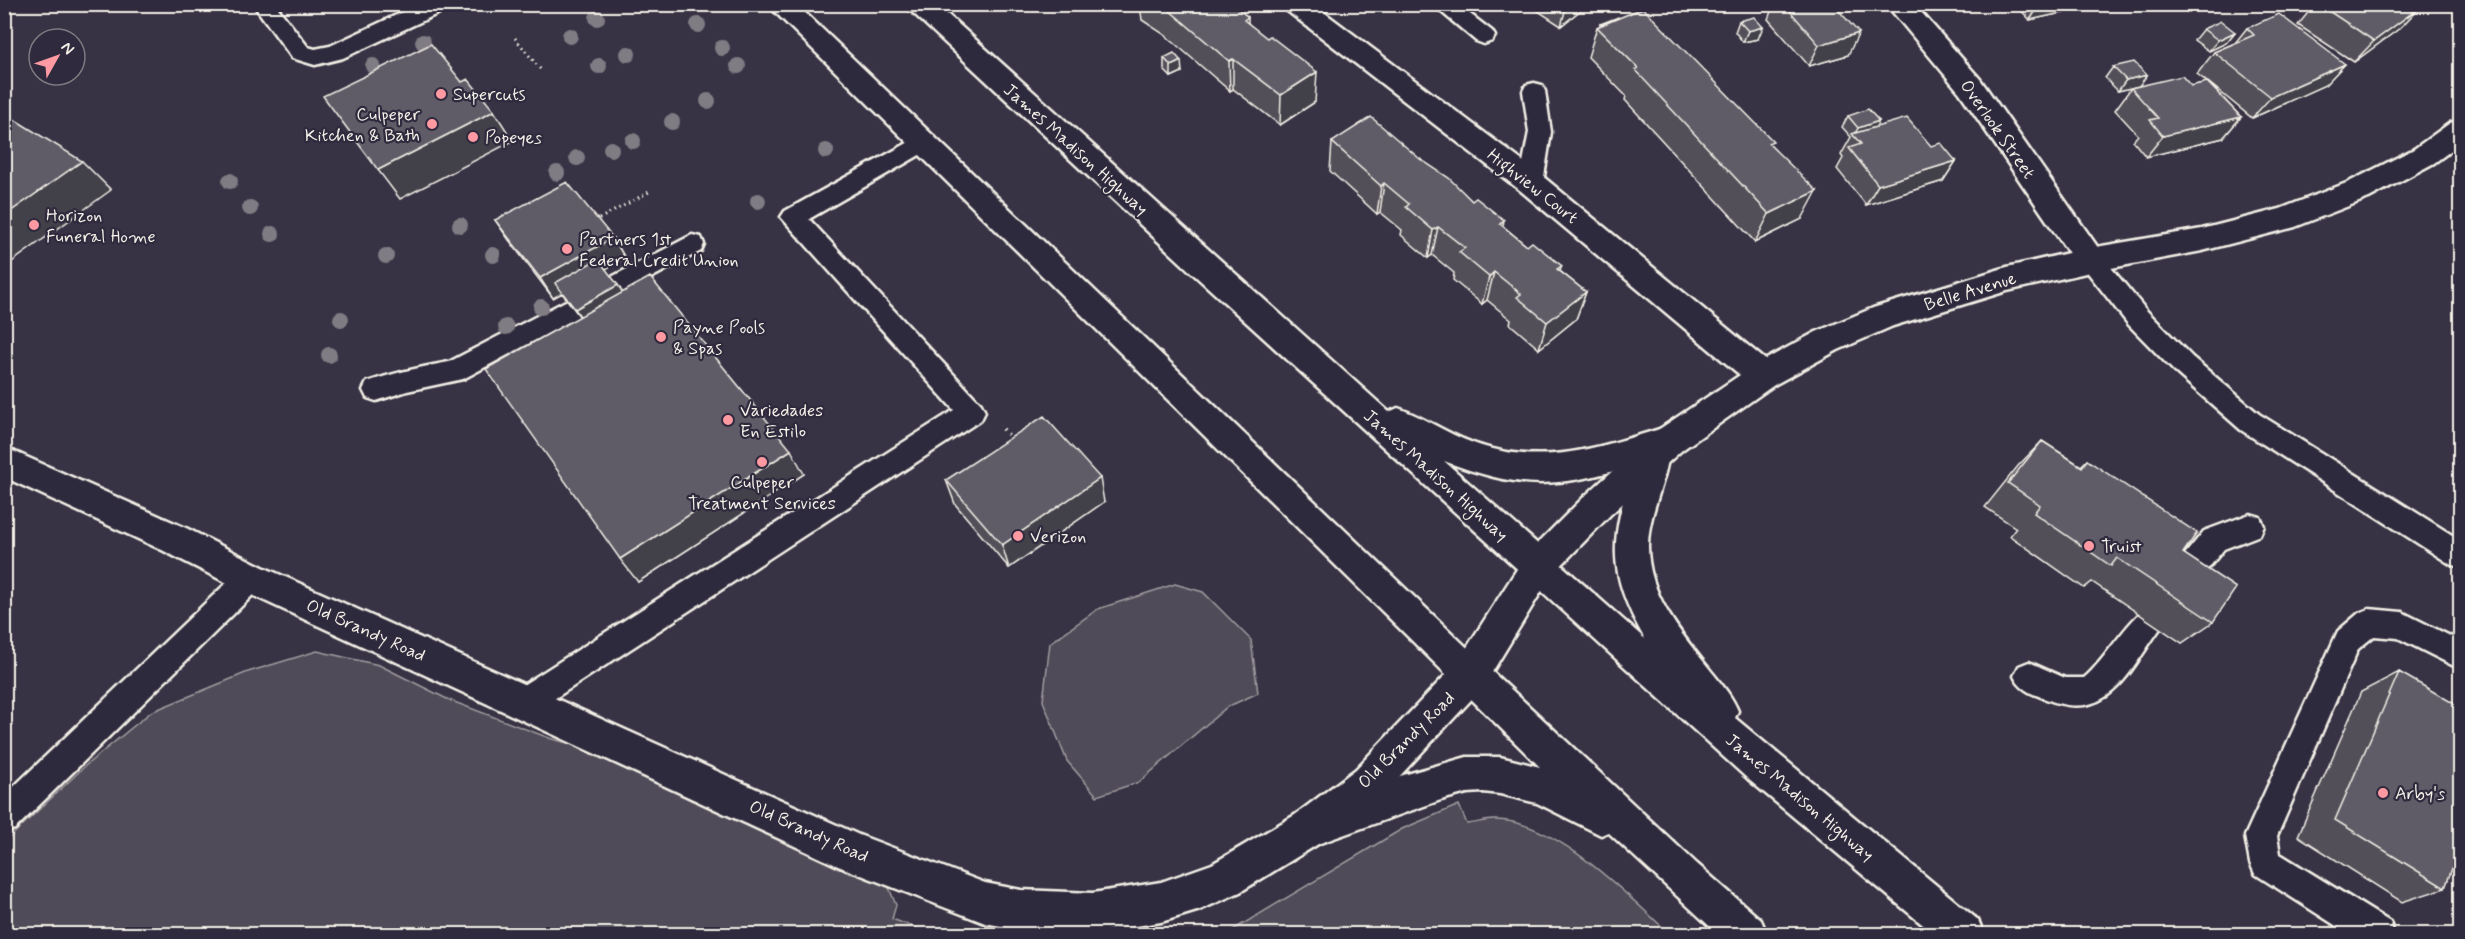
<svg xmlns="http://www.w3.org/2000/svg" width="2465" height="939" font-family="Mynerve,sans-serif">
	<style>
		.green { fill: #504b59; stroke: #a29ea0; stroke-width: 1.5 }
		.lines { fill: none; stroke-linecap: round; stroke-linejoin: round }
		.lane-casing { stroke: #f4f1e8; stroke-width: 5 }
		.street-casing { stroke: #f4f1e8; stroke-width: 5 }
		.secondary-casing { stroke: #f4f1e8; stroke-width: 5 }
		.primary-casing { stroke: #f4f1e8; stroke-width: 5 }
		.path-far1 { stroke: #f4f1e8; stroke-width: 3; stroke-dasharray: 1.5 4; stroke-linecap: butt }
		.path { stroke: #f4f1e8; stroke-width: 4; stroke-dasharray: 1.5 5; stroke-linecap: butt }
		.lane { fill: #2f2a3d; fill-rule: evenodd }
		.street { fill: #2f2a3d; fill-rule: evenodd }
		.secondary { fill: #2f2a3d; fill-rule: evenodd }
		.primary { fill: #2f2a3d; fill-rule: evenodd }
		.tree { fill: #807b83 }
		.wall { fill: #524f59; stroke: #f4f1e8; stroke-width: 1.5 }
		.shaded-wall { fill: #424048; stroke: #f4f1e8; stroke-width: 1.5 }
		.building { fill: #5f5c67; stroke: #f4f1e8; stroke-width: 1.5 }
		.poi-dot { fill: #ff9aa2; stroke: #2f2a3d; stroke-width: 2 }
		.labels { text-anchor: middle; stroke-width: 4.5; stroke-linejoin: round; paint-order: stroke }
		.poi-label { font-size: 18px; fill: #f4f1e8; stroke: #2f2a3d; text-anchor: start }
		.street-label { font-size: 18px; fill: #f4f1e8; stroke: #2f2a3d }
	</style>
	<rect width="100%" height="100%" fill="#373244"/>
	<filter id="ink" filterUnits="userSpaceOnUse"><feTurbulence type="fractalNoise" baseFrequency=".0167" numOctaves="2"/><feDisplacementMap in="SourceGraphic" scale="12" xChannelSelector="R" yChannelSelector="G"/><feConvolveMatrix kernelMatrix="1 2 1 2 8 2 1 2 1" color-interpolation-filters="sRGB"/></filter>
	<g filter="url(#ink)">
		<path class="green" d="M1175,584L1203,592L1251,640L1258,693L1227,707L1139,782L1097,796L1067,761L1043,701L1050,643L1098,609Z
			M317,651L379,665L449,700L552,739L591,749L693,801L760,818L885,878L896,905L892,919L933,934H5L4,843L85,766L151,712L248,672Z
			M1459,805L1467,824C1476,823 1486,820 1494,820C1555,819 1628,896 1670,934H1226L1402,829Z"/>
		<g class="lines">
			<g class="lane-casing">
				<path id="lane" d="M253,4H275L308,47L315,49L330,46L420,4H450L448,9L343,58L315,65L292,58Z
					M1432,4H1457L1492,31L1495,36L1492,41L1484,44L1476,41Z
					M1534,83L1542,85L1545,91L1551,132L1543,183L1539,189L1531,192L1523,189L1519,183L1529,132L1523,91L1526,85Z
					M922,135L930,137L934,143L930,149L809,219L981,404L985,412L981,420L534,712L523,716L512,712L508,702L512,692L954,410L781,217L785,211Z
					M692,235L701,237L704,244L701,251L463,379L407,391L376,401L367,398L363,390L367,382C394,373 421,367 449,362Z
					M2090,250L2099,253L2146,310L2192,357L2259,414L2460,540V567L2450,564L2241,430L2174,371L2128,324L2078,260L2081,253Z
					M2250,514L2260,517L2264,526L2260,535L2224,549L2184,598L2174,602L2164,598L2160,589L2164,580L2204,531Z
					M251,565L261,569L265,578L261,587L15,829L4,833V796L241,569Z
					M2149,608L2159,612L2163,621L2159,630C2128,673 2108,724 2046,699C2033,694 2020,690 2014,676L2019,666L2029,662L2065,678H2084C2105,661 2130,615 2149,608Z
					M2369,609L2402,612L2460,641V669L2398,638L2374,636L2358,649L2277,836L2280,854L2390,922L2394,934H2349L2255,874L2250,863L2245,836L2338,631L2359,613Z"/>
			</g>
			<g class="street-casing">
				<path id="street" d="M1282,4H1313L1541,175L1774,367L1779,376L1774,385L1763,389L1752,385L1521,191L1286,10Z
					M1886,4H1914L1980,79L2101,252L2105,260L2101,268L2090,272L2079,268L1960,93Z"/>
			</g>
			<g class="secondary-casing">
				<path id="secondary" d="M2460,120V144L2434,163L2369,198L2295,227L2202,251L2090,272L2007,291L1893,326L1838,350L1774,385L1682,450L1610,515L1550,577L1483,687L1382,795L1323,841L1240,892L1200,910L1161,922L1093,933L1021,930L985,923L838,866L239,589L162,550L4,477V447L186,528L263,567L859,835L985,883L1021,890L1093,893L1161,882L1212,864L1295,815L1356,769L1457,663L1526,555L1586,495L1658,430L1752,367L1816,332L1873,308L2007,267L2090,248L2202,229L2280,209L2349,182L2414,149L2450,123Z"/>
			</g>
			<g class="primary-casing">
				<path id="primary" d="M767,4H796L1483,663L1697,864L1761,920L1767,934H1718L1608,832L1601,835L1537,803L1500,794L1483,792L1467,793L1441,800L1309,847L1295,841L1290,828L1295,815L1400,776L1467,757H1500L1540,767Z
					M906,4H936L1389,412L1398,408C1424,417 1447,434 1473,443C1545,469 1601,446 1670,426L1682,430L1686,440L1682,450L1669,454C1665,484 1649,513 1648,544C1647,592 1678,630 1707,666C1718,680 1731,694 1738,711L1735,718L1978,920L1984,934H1934L1748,779L1191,272L910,10ZM1444,461C1520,490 1556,489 1634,465C1611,538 1605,569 1645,639Z"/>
			</g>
			<path class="path-far1" d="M515,38L541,70
				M599,219L649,192"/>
			<path class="path" d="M1003,429L1014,441"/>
			<use href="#lane" class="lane"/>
			<use href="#street" class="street"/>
			<use href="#secondary" class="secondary"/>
			<use href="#primary" class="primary"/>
		</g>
		<g class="tree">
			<circle cx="597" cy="18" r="8"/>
			<circle cx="698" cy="25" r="8"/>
			<circle cx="570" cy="36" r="8"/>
			<circle cx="423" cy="42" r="8"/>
			<circle cx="722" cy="48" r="8"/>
			<circle cx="628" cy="54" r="8"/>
			<circle cx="373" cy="66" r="8"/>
			<circle cx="599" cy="66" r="8"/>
			<circle cx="738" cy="66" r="8"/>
			<circle cx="708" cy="101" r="8"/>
			<circle cx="672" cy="122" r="8"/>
			<circle cx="633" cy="141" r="8"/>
			<circle cx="611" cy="149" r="8"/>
			<circle cx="826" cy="151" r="8"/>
			<circle cx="577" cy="158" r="8"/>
			<circle cx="557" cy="173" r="8"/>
			<circle cx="230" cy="181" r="8"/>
			<circle cx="758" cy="201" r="8"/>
			<circle cx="250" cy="208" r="8"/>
			<circle cx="460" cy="225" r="8"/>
			<circle cx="272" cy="234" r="8"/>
			<circle cx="493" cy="255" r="8"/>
			<circle cx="386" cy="256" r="8"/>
			<circle cx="541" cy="307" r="8"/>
			<circle cx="341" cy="319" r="8"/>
			<circle cx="506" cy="327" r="8"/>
			<circle cx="329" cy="355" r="8"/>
		</g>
		<path class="wall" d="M1132,4H1232L1248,17V23L1315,102L1280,125L1233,89L1230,91L1165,35L1142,20L1141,12Z
			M1536,4H1588L1561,26L1535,9Z
			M1774,4H1833L1848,55L1809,66L1768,19Z
			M2015,4H2071L2066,12L2030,20Z
			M2288,4H2301L2295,9Z
			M2315,4H2418L2417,5L2420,7L2400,28L2354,62L2298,25Z
			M1739,21L1758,39L1743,42L1735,32Z
			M1600,24L1771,146L1802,219L1755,242L1625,100L1626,96L1588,57L1597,27L1600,25Z
			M2247,28L2345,64L2325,85L2252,118L2208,82L2241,117L2223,138L2146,157L2133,141L2138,135L2115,110L2131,88L2191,86L2207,82L2197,74L2214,52L2235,43Z
			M2203,29L2235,32L2226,43L2209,51L2194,40Z
			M1164,58L1182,72L1171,77L1164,70Z
			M2113,67L2139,86L2118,91L2105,78Z
			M1848,116L1879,121L1875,128L1931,146L1956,161L1943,181L1866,205L1837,169L1843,158L1841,155L1851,137L1842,127Z
			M1332,142L1420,159L1472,201L1504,220L1503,226L1527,246L1562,266L1560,271L1586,292L1576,319L1539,349L1510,324L1511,320L1487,300L1482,304L1453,280L1454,273L1432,255L1428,258L1401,235L1402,230L1380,212L1377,214L1330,171Z
			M495,220L613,238L625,258L605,269L622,293L804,474L638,582L580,317L562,293L553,298L509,240Z
			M2042,441L2081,466L2087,460L2183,553L2213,622L2182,643L2092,582L2084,588L2010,536L2016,528L1985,507L2018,466Z
			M946,480L1104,502L1009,568L955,504Z
			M2399,672L2445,888L2402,902L2298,836L2361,692Z"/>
		<path class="shaded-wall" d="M1567,4H1588L1561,26Z
			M2040,4H2071L2066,12L2030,20Z
			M2420,7L2400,28L2354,62L2374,41Z
			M1763,27L1758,39L1743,42L1748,31Z
			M2235,32L2226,43L2209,51L2218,40Z
			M1859,33L1848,55L1809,66L1819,45Z
			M1233,59V89L1230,91L1229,61Z
			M1181,61L1182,72L1171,77V66Z
			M2345,64L2325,85L2252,118L2271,97Z
			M1317,72L1315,102L1280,125L1281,95Z
			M2147,75L2139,86L2118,91L2126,80Z
			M494,111L513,141L400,199L378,170Z
			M2241,117L2223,138L2146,157L2163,136Z
			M1879,121L1873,132L1854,136L1858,128Z
			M82,161L111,190L9,264L4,260V216Z
			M1956,161L1943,181L1866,205L1878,185Z
			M1384,183L1380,212L1377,214L1381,186Z
			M1817,191L1802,219L1755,242L1769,214Z
			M1438,227L1432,255L1428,258L1433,230Z
			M613,238L625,258L563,293L555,283L562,293L553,298L540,278Z
			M1494,272L1487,300L1482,304L1489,277Z
			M618,285L624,295L582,319L575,309Z
			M1586,292L1576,319L1539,349L1547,322Z
			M791,450L804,474L638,582L620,559Z
			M1100,478L1104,502L1009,568L1002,545Z"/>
		<path class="building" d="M1162,4H1232L1248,17L1244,20L1267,38L1270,36L1317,72L1281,95L1233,59L1229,61Z
			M1784,4H1833L1859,33L1819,45Z
			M2318,4H2416L2420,7L2374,41Z
			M1643,8L1773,141L1768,143L1817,191L1769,214L1635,70L1638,68L1597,27Z
			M2279,14L2345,64L2271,97L2214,52L2254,35L2247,28Z
			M1618,17V18L1601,25L1600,24Z
			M1754,17L1763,27L1748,31L1739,21Z
			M2221,21L2235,32L2218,40L2203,29Z
			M431,44L462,82L468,79L494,111L378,170L323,96Z
			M1174,53L1181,61L1171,66L1164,58Z
			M2134,62L2147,75L2126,80L2113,67Z
			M2182,76L2191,86L2207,82L2241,117L2163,136L2150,120L2158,118L2131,88Z
			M1868,109L1879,121L1858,128L1848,116Z
			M4,113L82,161L4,216Z
			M1371,117L1420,159L1449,178L1472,201L1476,198L1504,220L1500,224L1527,246L1532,242L1562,266L1557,269L1586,292L1547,322L1517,297L1521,294L1494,272L1489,277L1459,252L1465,248L1438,227L1433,230L1406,207L1409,204L1384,183L1381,186L1332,142Z
			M1907,118L1931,146L1941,143L1956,161L1878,185L1849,148L1861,144L1852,134Z
			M567,182L613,238L540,278L495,220Z
			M598,259L618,285L575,309L555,283Z
			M650,277L791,450L620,559L486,369Z
			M1044,416L1100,478L1002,545L946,480Z
			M2042,441L2082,467L2087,460L2197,533L2183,553L2236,588L2213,622L2117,558L2111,566L2034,513L2040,505L2008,483Z
			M2399,672L2460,707V846L2445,888L2335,820Z"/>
	</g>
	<g class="poi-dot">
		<circle cx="441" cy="94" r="6"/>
		<circle cx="432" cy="124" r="6"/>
		<circle cx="473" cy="137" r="6"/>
		<circle cx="34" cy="225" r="6"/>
		<circle cx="567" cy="249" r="6"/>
		<circle cx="661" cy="337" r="6"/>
		<circle cx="728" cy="420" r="6"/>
		<circle cx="762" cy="462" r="6"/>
		<circle cx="1018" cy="536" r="6"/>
		<circle cx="2089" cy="546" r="6"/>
		<circle cx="2383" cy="793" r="6"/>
	</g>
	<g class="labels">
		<g class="poi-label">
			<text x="453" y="100">Supercuts</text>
			<text x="420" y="120" text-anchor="end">Culpeper<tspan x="420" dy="21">Kitchen &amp; Bath</tspan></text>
			<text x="485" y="143">Popeyes</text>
			<text x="46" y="221">Horizon<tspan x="46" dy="21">Funeral Home</tspan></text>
			<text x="579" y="245">Partners 1st<tspan x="579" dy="21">Federal Credit Union</tspan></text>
			<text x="673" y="333">Payne Pools<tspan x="673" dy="21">&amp; Spas</tspan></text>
			<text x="740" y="416">Variedades<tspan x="740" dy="21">En Estilo</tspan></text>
			<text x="762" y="488" text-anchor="middle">Culpeper<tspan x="762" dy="21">Treatment Services</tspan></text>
			<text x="1030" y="542">Verizon</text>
			<text x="2101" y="552">Truist</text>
			<text x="2395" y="799">Arby's</text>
		</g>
		<g class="street-label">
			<text transform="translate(1998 129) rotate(55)" y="6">Overlook Street</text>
			<text transform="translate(1076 149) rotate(42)" y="6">James Madison Highway</text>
			<text transform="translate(1533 186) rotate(38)" y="6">Highview Court</text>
			<text transform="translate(1970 291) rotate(-17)" y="6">Belle Avenue</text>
			<text transform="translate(1436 475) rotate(42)" y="6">James Madison Highway</text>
			<text transform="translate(366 630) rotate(24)" y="6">Old Brandy Road</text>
			<text transform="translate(1406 740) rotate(-45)" y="6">Old Brandy Road</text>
			<text transform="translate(1800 797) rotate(40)" y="6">James Madison Highway</text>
			<text transform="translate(809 831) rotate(24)" y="6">Old Brandy Road</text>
		</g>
	</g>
	<rect width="2465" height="939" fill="none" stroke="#2f2a3d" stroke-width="24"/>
	<rect x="12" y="12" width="2441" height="915" fill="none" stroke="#f4f1e8" stroke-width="2" filter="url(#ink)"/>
	<g transform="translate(57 57) rotate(50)"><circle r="28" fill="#2f2a3d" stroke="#7e7a81" stroke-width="1.5"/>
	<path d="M0-4.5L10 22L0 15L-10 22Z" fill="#ff9aa2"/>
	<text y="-9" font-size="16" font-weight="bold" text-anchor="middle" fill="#f4f1e8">N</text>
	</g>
</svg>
